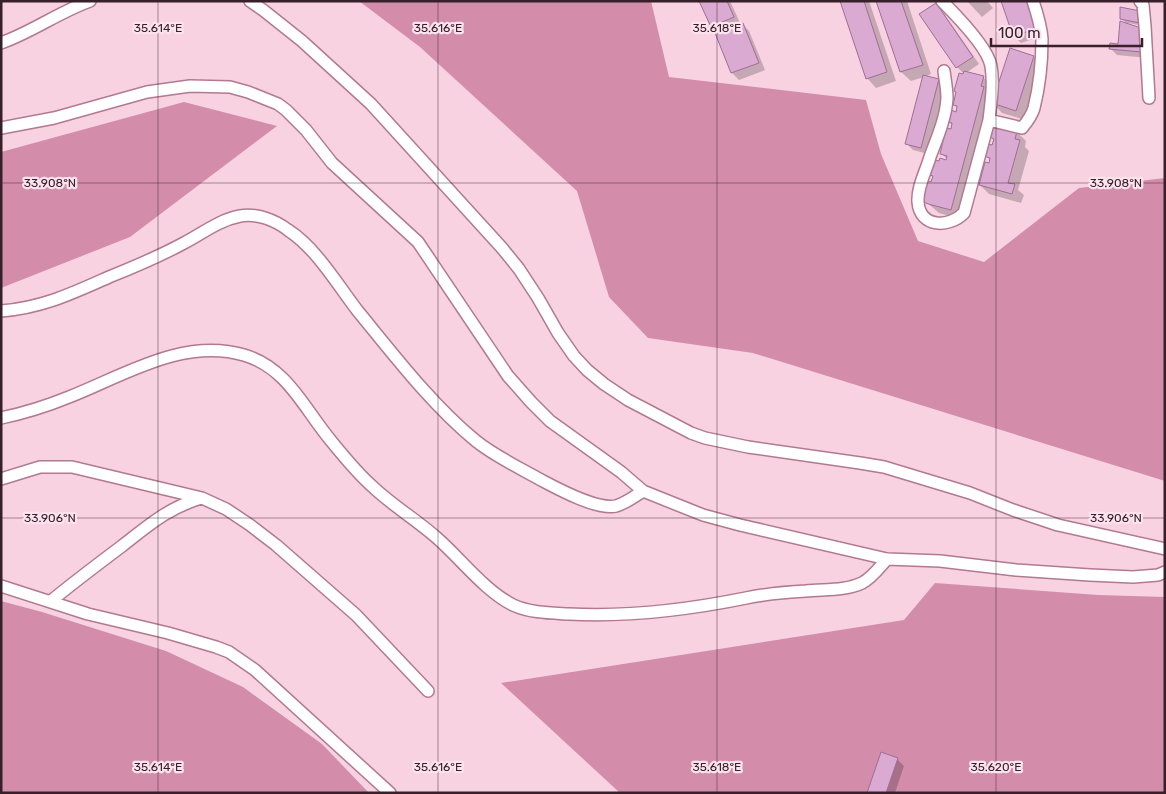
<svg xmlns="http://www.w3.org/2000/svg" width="1166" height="794" font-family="Rubik,sans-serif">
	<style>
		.forest { fill: #d38dab }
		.shadow { fill: #0003 }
		.building { fill: #daaad2; stroke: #9d6f95 }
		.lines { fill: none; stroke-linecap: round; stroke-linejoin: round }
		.street-casing { stroke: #b27991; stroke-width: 14 }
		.street { stroke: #fff; stroke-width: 11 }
		.ticks { fill: none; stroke: #37202a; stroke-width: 1; stroke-opacity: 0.45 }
		.ticks-label { font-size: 12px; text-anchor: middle; fill: #37202a; stroke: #fde3ed; stroke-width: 4.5; stroke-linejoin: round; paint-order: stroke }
	</style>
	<rect width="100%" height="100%" fill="#f8d2e1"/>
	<path class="forest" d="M359,1H651L669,77L866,100L881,154L918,241L984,262L1079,188L1165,178V481L753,353L648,338L609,297L577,191L420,47Z
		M184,102L277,126L130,237L1,288V152Z
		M935,583L1098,595L1165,597V793H620L501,683L904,620Z
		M1,601L42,612L166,651L243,687L322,744L369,793H1Z"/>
	<path class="shadow" d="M701,1H730L741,25L742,24L749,31L765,70L739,80L732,73L717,34L719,33L712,26Z
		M842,1H869L896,81L876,88L867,78Z
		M877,1H907L931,74L924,77L939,80L946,87L928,154L913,150L906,143L924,77L911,81L901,72Z
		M967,1H987L993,8L982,17Z
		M1002,1H1031L1042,36L1021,43L1014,36Z
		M936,5L943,12L979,64L966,73L983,77L992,87L990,95L1034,57L1043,66L1025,120L1002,113L992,102L960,219L939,213L925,201L934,177L931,175L947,162V159L941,153L952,131L953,125L949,122L957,113L958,108L954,104L966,76L957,67L921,15Z
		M1121,9L1144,26L1128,23V25L1121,18Z
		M1148,36V58L1117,55L1110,48Z
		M1017,132L1026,141L1025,147L1029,151L1018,190L1024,195L1021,203L989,194L980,185L991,161L986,156L993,147L995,141L991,137Z
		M897,759L904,766L895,793H868Z"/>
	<path class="building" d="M699,1H727L734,17L711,27Z
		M840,1H864L887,72L866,79Z
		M876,1H901L923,65L900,72Z
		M1001,1H1027L1036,29L1013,36Z
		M936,3L973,57L956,68L919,14Z
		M1120,7L1140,11V23L1120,19Z
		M1120,21L1141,28V52L1109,49L1110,43L1118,44Z
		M743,23L759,63L731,73L715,33Z
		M1010,48L1034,56L1016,111L992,103Z
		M964,71L984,76L981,86L984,87L951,210L928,204L924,202L923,195L927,180L931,182L933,176L930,175L934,160L939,161L940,158L946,160L947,156L940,154L946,128L951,129L952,123L948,122L951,110L956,112L957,106L953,105L956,92L954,91L959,73L963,74Z
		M923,75L939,79L921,148L905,144Z
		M999,126L1017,131L1015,139L1020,140L1008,183L1015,184L1012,194L979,185L985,162L989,163L990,158L984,156L988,144L992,145L994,139L990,137L992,128L998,129Z
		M881,752L898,758L886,793H867Z"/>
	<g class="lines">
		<g class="street-casing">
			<path id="street" d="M250,1L263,10L302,41L371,104L502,248L519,269L538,298L558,333L574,356L587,370L604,384L628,400L691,433L705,438L748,447L860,463L884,467L970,493L1013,510L1058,525L1165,549
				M942,1C955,14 988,48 991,66C994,84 991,102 989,120L1022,128C1027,122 1032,115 1034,108C1039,88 1042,60 1042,39C1041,26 1037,13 1033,1
				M1140,1L1143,5L1145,26L1149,98
				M1,43C32,32 59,12 90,1
				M944,71C945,79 947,89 947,98C946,118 937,138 930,157C926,171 917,187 918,202C920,228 949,228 964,213L989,120
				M1,128L54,118L147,92L190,86L230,87L248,92L278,104L286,110L306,130L332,163L418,242L508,376L531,402L550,421L621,472L643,491
				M1,311C42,308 73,293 109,277C134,267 160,256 184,243C203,233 219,220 240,216C257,213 275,220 288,230C316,248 337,284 357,310C393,354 432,405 476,441C496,457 520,468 543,481C560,490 597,510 616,506C626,503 635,496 643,491L703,515L740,525L887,559L940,561L1016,570L1090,575L1133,577L1158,575L1165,572
				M1,418C25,413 47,406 69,397C123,376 183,337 244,355C288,368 304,409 332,442C345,458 358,474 373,487C393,506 417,520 437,538C461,559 485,591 513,605C530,613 551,613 569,614C628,617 687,610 746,598C766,594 786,592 806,591C824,589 845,591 862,583C872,578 879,568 887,559
				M1,479L40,467H72L202,498L226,509L250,525L276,545L356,615L428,691
				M1,586L88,614L168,633L216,647L229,652L255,670L390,793
				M51,601C74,582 98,564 122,546C149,525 168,508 201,498"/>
		</g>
		<use href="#street" class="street"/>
	</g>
	<path class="ticks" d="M158,1V793M438,1V793M717,1V793M996,1V793M1,183H1165M1,518H1165"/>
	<g class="ticks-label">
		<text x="158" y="32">35.614°E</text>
		<text x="438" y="32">35.616°E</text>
		<text x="717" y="32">35.618°E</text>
		<text x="50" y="187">33.908°N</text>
		<text x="1116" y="187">33.908°N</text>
		<text x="50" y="522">33.906°N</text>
		<text x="1116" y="522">33.906°N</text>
		<text x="158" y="771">35.614°E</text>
		<text x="438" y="771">35.616°E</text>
		<text x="717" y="771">35.618°E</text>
		<text x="996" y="771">35.620°E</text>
	</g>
	<rect width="1166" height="794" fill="none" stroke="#37202a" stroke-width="5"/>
	<path d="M991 38v8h151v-8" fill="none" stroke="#37202a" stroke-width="2.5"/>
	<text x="998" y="38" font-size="15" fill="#37202a" stroke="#fde3ed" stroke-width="4" paint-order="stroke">100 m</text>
</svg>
